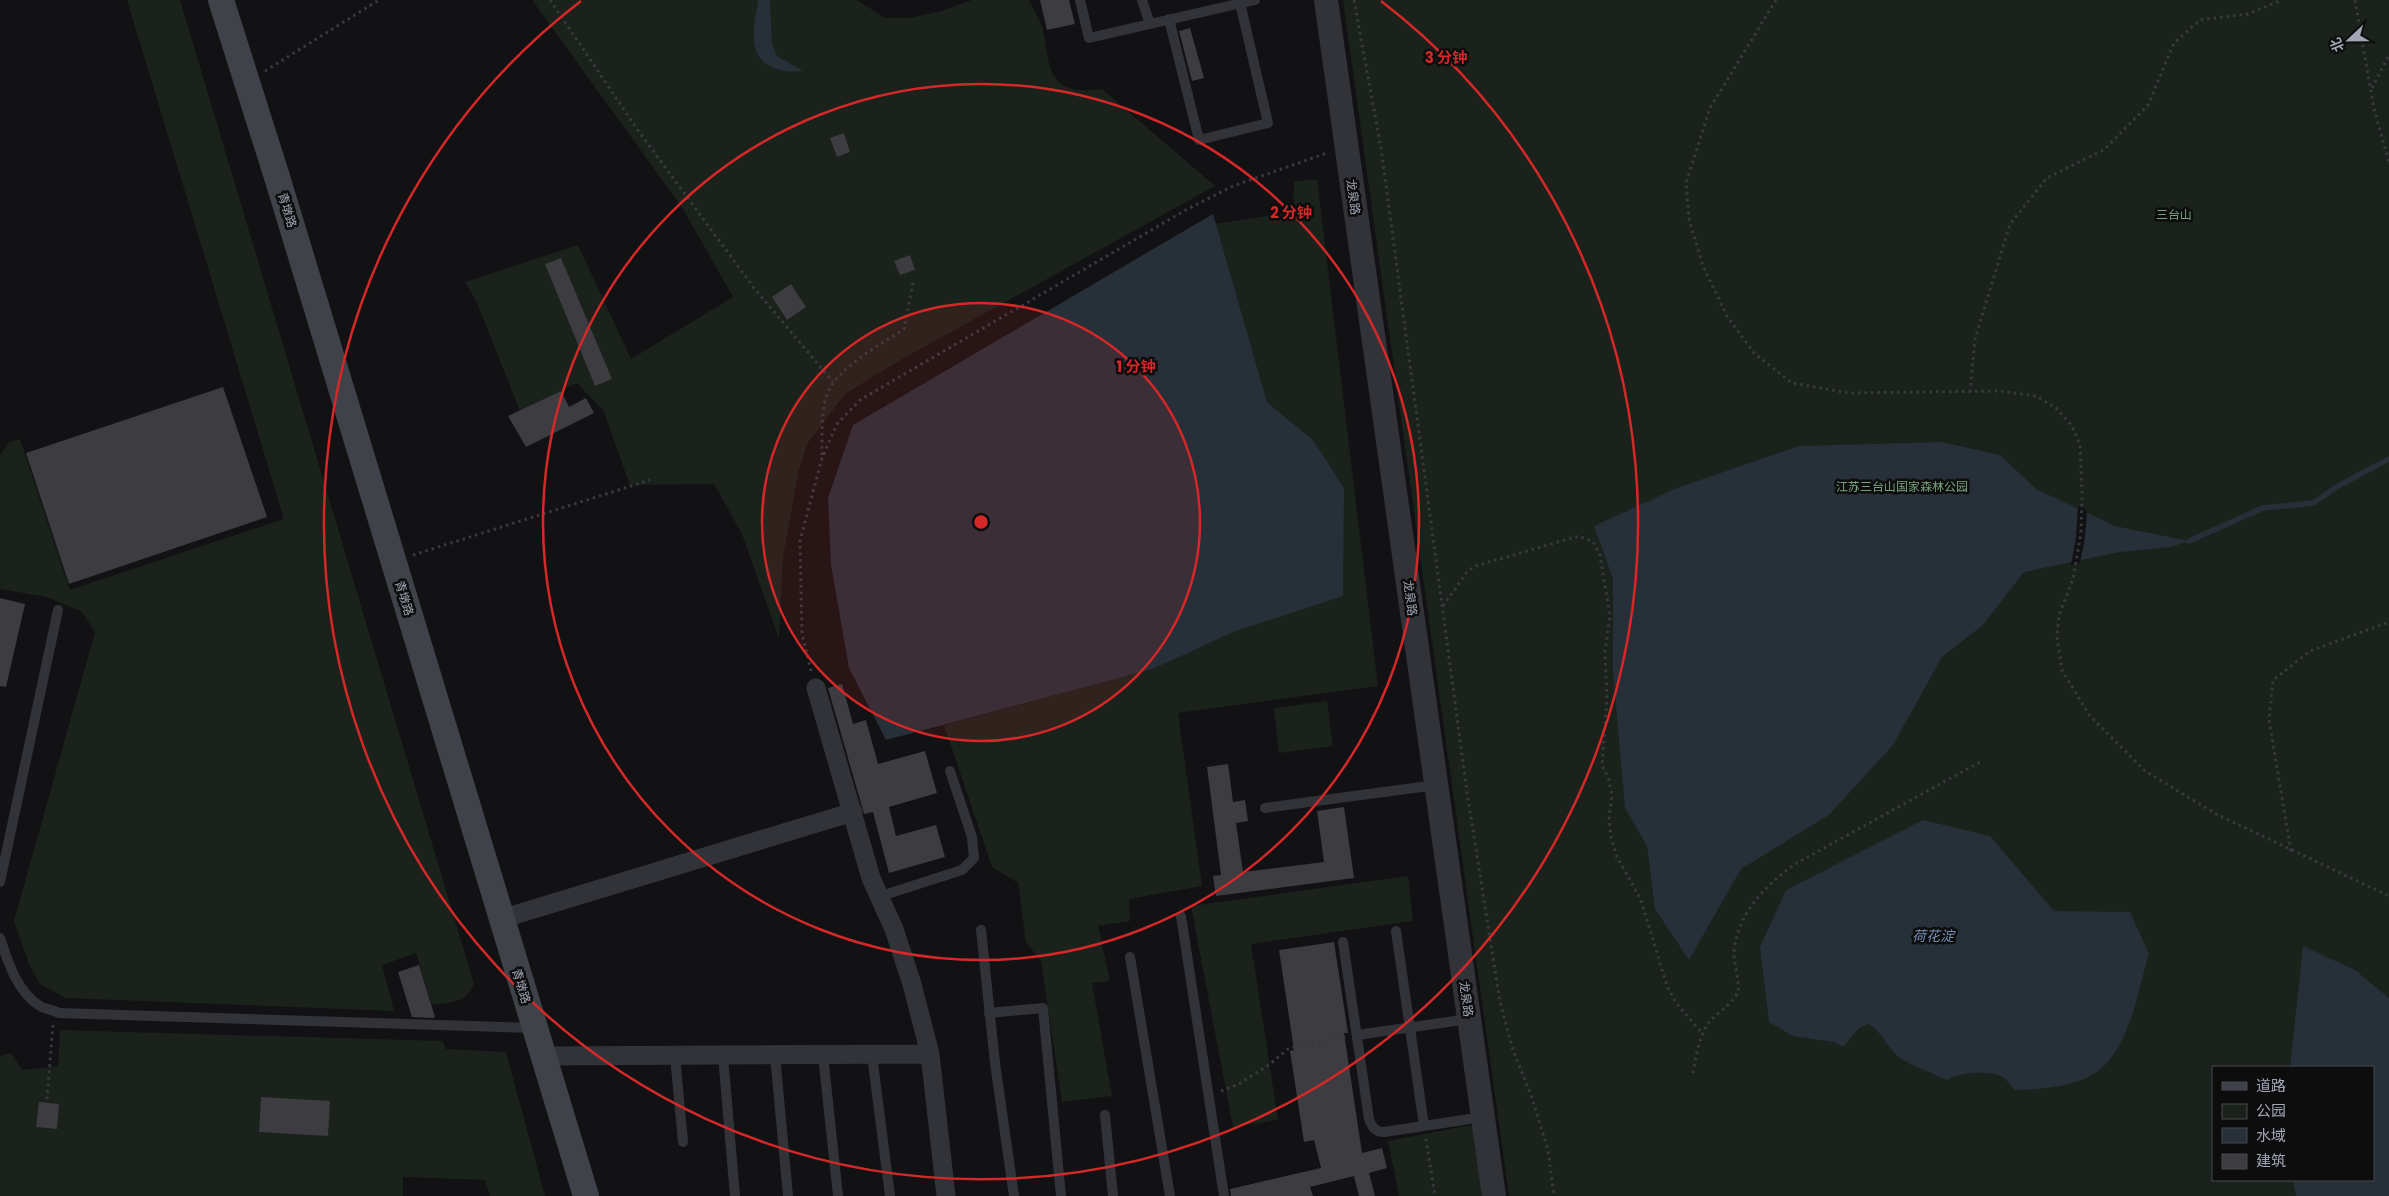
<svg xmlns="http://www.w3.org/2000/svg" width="2389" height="1196" font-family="Poppins,'Noto Sans SC',sans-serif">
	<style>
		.green { fill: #1a221b; fill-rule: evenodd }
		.water { fill: #272f38 }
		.pier { fill: #121214 }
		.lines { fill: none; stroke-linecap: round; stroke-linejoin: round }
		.stream { stroke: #272f38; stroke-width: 5.5 }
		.building { fill: #3c3c41 }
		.path { stroke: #383a40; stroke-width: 3; stroke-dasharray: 2.5 4; stroke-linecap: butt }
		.service { stroke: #323339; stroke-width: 10 }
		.minor { stroke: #323339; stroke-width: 19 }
		.tertiary { stroke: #323339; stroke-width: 24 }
		.secondary { stroke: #404249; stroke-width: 26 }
		.ring { fill: none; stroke: #d62828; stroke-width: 2.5 }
		.labels { text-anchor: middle; stroke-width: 5; stroke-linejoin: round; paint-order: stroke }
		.street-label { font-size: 12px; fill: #a2a6b5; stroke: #0d0d0e }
		.park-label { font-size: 12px; fill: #77a27d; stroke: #0d0d0e }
		.water-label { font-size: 14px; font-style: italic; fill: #7591b4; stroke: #0d0d0e }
		.centre { fill: #d62828; stroke: #0d0d0e; stroke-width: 2.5 }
		.ring-label { font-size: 15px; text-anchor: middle; font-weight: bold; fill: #d62828; stroke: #0d0d0e; stroke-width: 5; stroke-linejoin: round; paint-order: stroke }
	</style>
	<rect width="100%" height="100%" fill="#121214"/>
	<path class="green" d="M127,0H180L474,984C464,1004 452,1002 432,1005L416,953L382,965L394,1011L66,998L40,984L29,964L14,921L95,632L82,612L47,597L0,589V455L9,442L20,439L70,590L284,519Z
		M532,0H857L885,18H909L942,11L972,0H1029C1033,8 1038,16 1041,24C1049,44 1043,76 1067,87C1077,92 1091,90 1102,89L1215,186L897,362L845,394L807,444L799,470L783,556L779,639L742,534L714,484L630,485L603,410L577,383L520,411L477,303L465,282L578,245L631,359L733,297L683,209Z
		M1343,0H2389V1196H1509ZM2213,1067H2373V1180H2213Z
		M1317,179L1378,686L1178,713L1202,886L1129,899L1130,921L1098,926L1110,981L1092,983L1112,1096L1062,1102L1041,961L1026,942L1018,883L992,867L944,725L1153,669L1236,631L1313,440L1267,402L1215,224L1293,212L1294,182Z
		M1327,701L1333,746L1279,753L1274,708Z
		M1408,876L1413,921L1251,944L1278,1120L1233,1127L1191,906Z
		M60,1030L443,1041L446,1049L506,1052L545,1196H490L485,1180L403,1177V1196H0V1056L11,1053L22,1070L58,1066Z
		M1466,1126H1476L1489,1196H1399L1388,1141Z"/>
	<path class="water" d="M758,0H770L772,44L777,56L803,71C791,72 784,72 772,67C745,55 755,24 758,0Z
		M1213,214L1267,402L1313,440L1344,488L1343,596L1236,631L1153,669L886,740L849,668L831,565L828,498L853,425Z
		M1942,442L2000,455L2036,489L2115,526L2189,541L2171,547L2120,552L2024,572L1983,625L1942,657L1893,745L1829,815L1741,869L1689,960L1655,909L1647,846L1625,808L1613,672V579L1594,526L1677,488L1799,446Z
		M1923,820L1990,836L2054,911L2130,912L2149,954C2138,990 2132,1036 2105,1065C2085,1086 2042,1090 2014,1090C2011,1086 2007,1080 2003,1077C1990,1070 1959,1072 1947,1080C1932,1073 1914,1067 1900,1058C1887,1048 1882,1031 1868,1024L1859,1028L1843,1047L1834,1042L1793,1036L1769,1022L1760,947L1786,890Z
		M2303,946L2355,970L2389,998V1196H2296L2293,1180H2373V1067H2290Z"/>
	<path class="pier" d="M2078,506L2087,510L2085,537L2080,563L2071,565L2076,537Z"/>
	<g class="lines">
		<path class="stream" d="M2189,541L2263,508L2313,503L2340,485L2389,459"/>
	</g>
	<path class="building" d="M1040,0H1069L1075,24L1047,30Z
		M1190,28L1204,78L1192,81L1179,31Z
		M844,133L850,152L837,157L830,138Z
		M910,255L915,270L900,275L894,261Z
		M561,258L612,379L595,386L545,264Z
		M791,284L806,307L787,320L772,297Z
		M223,387L267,517L69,584L26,453Z
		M561,391L569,407L586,398L594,413L526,447L508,416Z
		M0,598L25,604L6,687L0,686Z
		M842,684L853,724L866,720L878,764L925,751L937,793L889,807L896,836L936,825L945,857L889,873L873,812L864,814L828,688Z
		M1228,764L1233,802L1245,800L1248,821L1236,823L1243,872L1324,862L1317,811L1344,807L1354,878L1216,896L1213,876L1221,875L1207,767Z
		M1334,942L1348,1033H1344L1362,1153L1382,1148L1387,1168L1369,1173L1375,1196H1359L1354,1176L1310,1187L1313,1196H1231L1230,1189L1321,1168L1314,1140L1304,1142L1290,1051L1294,1050L1279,950Z
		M419,965L435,1017L433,1018L412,1017L398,972Z
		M261,1097L330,1101L328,1136L259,1132Z
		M39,1102L59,1104L57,1129L36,1127Z"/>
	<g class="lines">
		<path class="path" d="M550,0L637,129L754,288L833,382
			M1354,0L1381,148L1467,792L1500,1002L1513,1050L1531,1095L1548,1150L1554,1196
			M1776,0L1710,108L1686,183L1689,219L1703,266L1727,316L1754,353L1792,383L1849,393L2000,391L2036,396L2056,408L2072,426L2080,445L2082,495L2081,533L2076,561L2073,579L2059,615L2057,637L2062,670L2089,715L2145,771L2216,814L2389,896
			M2355,0L2374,109L2389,162
			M265,71L379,0
			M2372,88L2389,55
			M1970,392L1975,339L2010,224L2047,178L2105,149L2148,105L2174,43L2200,20L2248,14L2282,0
			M822,455C822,436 821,415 826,397C835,368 881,345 904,329L913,283
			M413,555L650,480
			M1443,606L1467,572L1475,566L1579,536L1593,542L1600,555L1610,616L1605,651L1607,699L1602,765L1609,780L1612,796L1609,817L1611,838L1617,857L1641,900L1667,986L1676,1003L1702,1033
			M811,671L802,634L800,541L822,458L837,424L860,400L1184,211L1233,186L1327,153
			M2291,851L2269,720L2273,680L2310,651L2389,622
			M1693,1073C1696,1055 1699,1037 1709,1022C1717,1012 1734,1004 1738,991C1740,984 1734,963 1734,953C1737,913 1765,886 1795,864L1980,762
			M1221,1091L1239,1084L1270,1064L1289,1048L1345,1037
			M47,1099L53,1025
			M1426,1139L1435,1196"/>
		<path class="service" d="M1080,0L1089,38L1255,0
			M1142,0L1150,24
			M1169,19L1199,140L1268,123L1240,3
			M1265,808L1436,785
			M0,882L58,610
			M881,896L962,870L974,858L972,837L950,771
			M1181,916L1224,1196
			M981,930L995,1063L1014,1196
			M1396,931L1424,1126
			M0,938C8,962 17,992 40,1006C45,1009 53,1010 59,1013L534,1028
			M1343,942L1369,1119C1372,1127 1375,1132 1384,1132L1483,1117
			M1130,957L1170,1196
			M989,1013L1043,1008L1061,1196
			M1357,1035L1469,1019
			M775,1055L788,1196
			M823,1055L838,1196
			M872,1055L890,1196
			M675,1056L683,1142
			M723,1056L735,1196
			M1105,1115L1113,1196"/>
		<path class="minor" d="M816,688L871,878L894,929L912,984L930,1054L946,1196
			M501,919L853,812
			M542,1056L930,1054"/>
		<path class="tertiary" d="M1326,0L1494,1196"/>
		<path class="secondary" d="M221,0L277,177L586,1196"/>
	</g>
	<circle cx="981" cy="522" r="219" fill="#d62828" fill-opacity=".12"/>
	<g class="ring">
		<circle cx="981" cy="522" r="219"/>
		<circle cx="981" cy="522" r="438"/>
		<path d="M1381 1A657 657 0 1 1 581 1"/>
	</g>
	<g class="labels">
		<g class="street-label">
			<text transform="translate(1353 197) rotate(82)" y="4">龙泉路</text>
			<text transform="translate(287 210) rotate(73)" y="4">青墩路</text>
			<text transform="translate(404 598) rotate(73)" y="4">青墩路</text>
			<text transform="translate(1410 598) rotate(82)" y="4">龙泉路</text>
			<text transform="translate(521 986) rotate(73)" y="4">青墩路</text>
			<text transform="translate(1466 999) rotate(82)" y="4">龙泉路</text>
		</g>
		<g class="park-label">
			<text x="2174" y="219">三台山</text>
			<text x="1902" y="491">江苏三台山国家森林公园</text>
		</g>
		<g class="water-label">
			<text x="1933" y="941">荷花淀</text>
		</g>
	</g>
	<circle cx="981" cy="522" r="8" class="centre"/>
	<g class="ring-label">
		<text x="1446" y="63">3 分钟</text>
		<text x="1291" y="218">2 分钟</text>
		<text x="1136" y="372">1 分钟</text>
	</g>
	<rect x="2212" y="1066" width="162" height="115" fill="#0d0d0e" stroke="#494a51"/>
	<rect x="2222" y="1082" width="25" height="8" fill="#404249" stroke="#494a51"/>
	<text x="2256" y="1091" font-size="15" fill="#a2a6b5">道路</text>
	<rect x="2222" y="1104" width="25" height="15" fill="#1a221b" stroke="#494a51"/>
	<text x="2256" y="1116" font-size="15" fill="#a2a6b5">公园</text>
	<rect x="2222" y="1128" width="25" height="15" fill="#272f38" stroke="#494a51"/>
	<text x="2256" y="1141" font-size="15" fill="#a2a6b5">水域</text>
	<rect x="2222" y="1154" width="25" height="15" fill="#3c3c41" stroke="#494a51"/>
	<text x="2256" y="1166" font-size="15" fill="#a2a6b5">建筑</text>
	<g transform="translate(2349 40) rotate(248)" stroke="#0d0d0e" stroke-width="4" paint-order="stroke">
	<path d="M0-4L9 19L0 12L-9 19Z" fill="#a2a6b5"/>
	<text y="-8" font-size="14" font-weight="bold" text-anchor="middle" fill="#a2a6b5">北</text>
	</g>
</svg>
